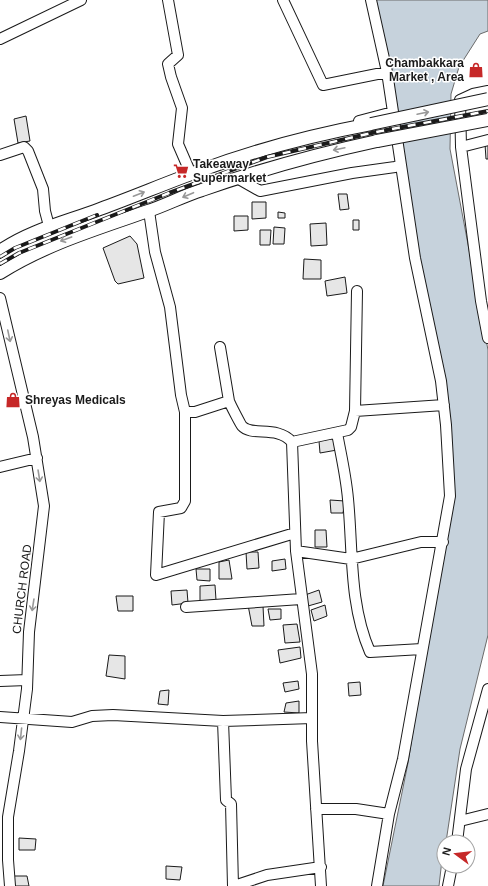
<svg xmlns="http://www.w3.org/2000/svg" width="488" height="886" font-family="Arial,sans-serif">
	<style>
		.water { fill: #c6d2dc; stroke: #6a6a6a }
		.building { fill: #e6e6e6; stroke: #1a1a1a }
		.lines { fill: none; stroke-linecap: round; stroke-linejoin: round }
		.minor-casing { stroke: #1a1a1a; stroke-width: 12 }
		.major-casing { stroke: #1a1a1a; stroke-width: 14 }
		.minor { stroke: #fff; stroke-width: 10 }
		.major { stroke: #fff; stroke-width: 12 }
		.rail-casing { stroke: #1a1a1a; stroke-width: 4 }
		.rail { stroke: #fff; stroke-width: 2.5; stroke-dasharray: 8; stroke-linecap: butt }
		.major-bridge-casing { stroke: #1a1a1a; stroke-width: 14; stroke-linecap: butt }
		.major-bridge { stroke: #fff; stroke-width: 12 }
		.oneway { stroke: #989898 }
		.labels { text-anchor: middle; stroke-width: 3; stroke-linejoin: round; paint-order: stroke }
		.poi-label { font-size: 12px; font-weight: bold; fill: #1a1a1a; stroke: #fff; text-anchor: start }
		.street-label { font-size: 12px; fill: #1a1a1a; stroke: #fff }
	</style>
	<rect width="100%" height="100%" fill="#fff"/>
	<path class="water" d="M376,0H488V31L480,34L459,67L451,94L450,149L488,350V635L460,749L446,842H444L439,886H383L408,763L425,654L441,572L450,428L443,366L427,306L402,157L397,105Z"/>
	<path class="building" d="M26,116L30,141L18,143L14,119Z
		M485,144H488V159H486Z
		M338,194H347L349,209L340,210Z
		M252,202H266V218L252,219Z
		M278,212L285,213V218H278Z
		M234,216H248V230L234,231Z
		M353,220H359V230H353Z
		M326,223L327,245L311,246L310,224Z
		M274,227L285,228L284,244H273Z
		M260,230H271L270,245H260Z
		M130,236L137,244L144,278L118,284L115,281L103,248Z
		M304,259L321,260V279H303Z
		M345,277L347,293L327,296L325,281Z
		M335,438L337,450L320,453L319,441Z
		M330,500L345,501L343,513H331Z
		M315,530H326L327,547H315Z
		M246,552H258L259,568L247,569Z
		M285,559L286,569L272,571V561Z
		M229,560L232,579H219V562Z
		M196,569H210V581L197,580Z
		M215,585L216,600L200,601V586Z
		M187,590L188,603L172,605L171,591Z
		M319,590L322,602L308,606L305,595Z
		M116,596H133V611H118Z
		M248,605L263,606L264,626H252Z
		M325,605L327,616L314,621L311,610Z
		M268,609H281V619L270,620Z
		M297,624L300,642L285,643L283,625Z
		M300,647L301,658L280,663L278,650Z
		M109,655L125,656V679L106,676Z
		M298,681L299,689L285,692L283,683Z
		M360,682L361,695L349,696L348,683Z
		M169,690L168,705L158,704L160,691Z
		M299,701V713L284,712L286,703Z
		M19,838L36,839L35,850H19Z
		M166,866L182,867L180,880L166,879Z
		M13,876H27L29,886H15Z"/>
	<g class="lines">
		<g class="minor-casing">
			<path id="minor" d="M168,0L178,55L168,64L171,77L182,108L178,144L191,174
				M283,0L323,85L387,72
				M371,0L387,72L401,165
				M0,39L81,0
				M359,121L393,112
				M488,140L461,147L481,301L488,338
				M461,147L460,100L473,94L488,91
				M0,155L24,147L28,151L43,189L45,211L49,226
				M237,178L260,191L352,173L395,167L401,165L415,258L441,381L446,425L450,496L403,759L389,814L377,886
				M149,211L155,252L170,307L181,395L185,412H195L229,401C231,406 241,425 242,426C252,437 277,425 292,442L296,551L312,674V741L321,886
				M0,298L33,437L44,506L29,632L27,689L19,751L8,817V860L10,886
				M220,347L229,401
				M355,411L357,291
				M185,412V501L181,508L159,512L156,575L295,533
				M337,433C341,455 346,476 348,499C353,550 349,604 370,652L422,649
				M292,442L348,430L351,427L355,411L444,405
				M0,467L37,458
				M296,551L351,559L421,542H443
				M186,607L301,599
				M0,681L27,680
				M0,717L72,722L92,716L113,715L223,721L312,718
				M223,721L226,800L231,804L233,886
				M316,809H356L389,814
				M460,821L488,814
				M457,842L466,769L488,689
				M234,886L267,875L321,867
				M448,886L452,866"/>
		</g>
		<g class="major-casing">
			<path id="major" d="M0,251C30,230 66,222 100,209C133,197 166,183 199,171C255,150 313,135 371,124
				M0,273C46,244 97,229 148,211C166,205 183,196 202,190C259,170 317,154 377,141"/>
		</g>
		<use href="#minor" class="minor"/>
		<use href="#major" class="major"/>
		<g class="rail-casing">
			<path id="rail" d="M0,257L15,248L97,215
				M0,264L19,253L169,193L267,157L376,132L488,111"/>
		</g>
		<use href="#rail" class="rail"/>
		<g class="major-bridge-casing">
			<path id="major-bridge" d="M371,124L488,99
				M377,141L488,120"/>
		</g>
		<use href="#major-bridge" class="major-bridge"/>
	</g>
	<defs><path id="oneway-shaft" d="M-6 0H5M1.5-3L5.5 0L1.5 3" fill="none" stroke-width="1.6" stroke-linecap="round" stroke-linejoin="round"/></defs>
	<g class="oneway">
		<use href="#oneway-shaft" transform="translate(423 113) rotate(-12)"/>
		<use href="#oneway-shaft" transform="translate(339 149) rotate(168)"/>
		<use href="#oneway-shaft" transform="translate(139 194) rotate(-21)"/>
		<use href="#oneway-shaft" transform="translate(188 195) rotate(157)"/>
		<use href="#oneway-shaft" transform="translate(66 239) rotate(160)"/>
		<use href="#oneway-shaft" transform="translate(9 336) rotate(78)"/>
		<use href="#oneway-shaft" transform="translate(39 476) rotate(81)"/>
		<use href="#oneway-shaft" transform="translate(33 605) rotate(99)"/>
		<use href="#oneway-shaft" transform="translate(21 734) rotate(96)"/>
	</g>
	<defs>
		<g id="shop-bare" transform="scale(1.2)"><path d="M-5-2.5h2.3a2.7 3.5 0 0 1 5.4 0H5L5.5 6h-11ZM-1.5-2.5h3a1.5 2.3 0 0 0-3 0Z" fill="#c62828" stroke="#fff" stroke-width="2.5" paint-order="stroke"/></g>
		<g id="supermarket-bare" transform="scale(1.2)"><path d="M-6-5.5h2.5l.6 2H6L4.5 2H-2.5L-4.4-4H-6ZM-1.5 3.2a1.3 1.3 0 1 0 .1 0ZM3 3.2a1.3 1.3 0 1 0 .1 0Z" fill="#c62828" stroke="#fff" stroke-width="2.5" paint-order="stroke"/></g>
	</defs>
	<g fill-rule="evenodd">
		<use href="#shop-bare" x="476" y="70"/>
		<use href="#supermarket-bare" x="181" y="171"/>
		<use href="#shop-bare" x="13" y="400"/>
	</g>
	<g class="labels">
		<g class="poi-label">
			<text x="464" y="67" text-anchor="end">Chambakkara<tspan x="464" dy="14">Market , Area</tspan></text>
			<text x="193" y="168">Takeaway<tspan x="193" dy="14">Supermarket</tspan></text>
			<text x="25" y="404">Shreyas Medicals</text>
		</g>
		<g class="street-label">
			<text transform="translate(22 589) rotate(-83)" y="4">CHURCH ROAD</text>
		</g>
	</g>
	<g transform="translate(456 854) rotate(285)"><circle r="19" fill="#ffffff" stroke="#a3a3a3"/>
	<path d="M0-3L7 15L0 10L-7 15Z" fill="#c62828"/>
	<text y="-6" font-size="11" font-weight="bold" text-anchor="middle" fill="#1a1a1a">N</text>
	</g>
</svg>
